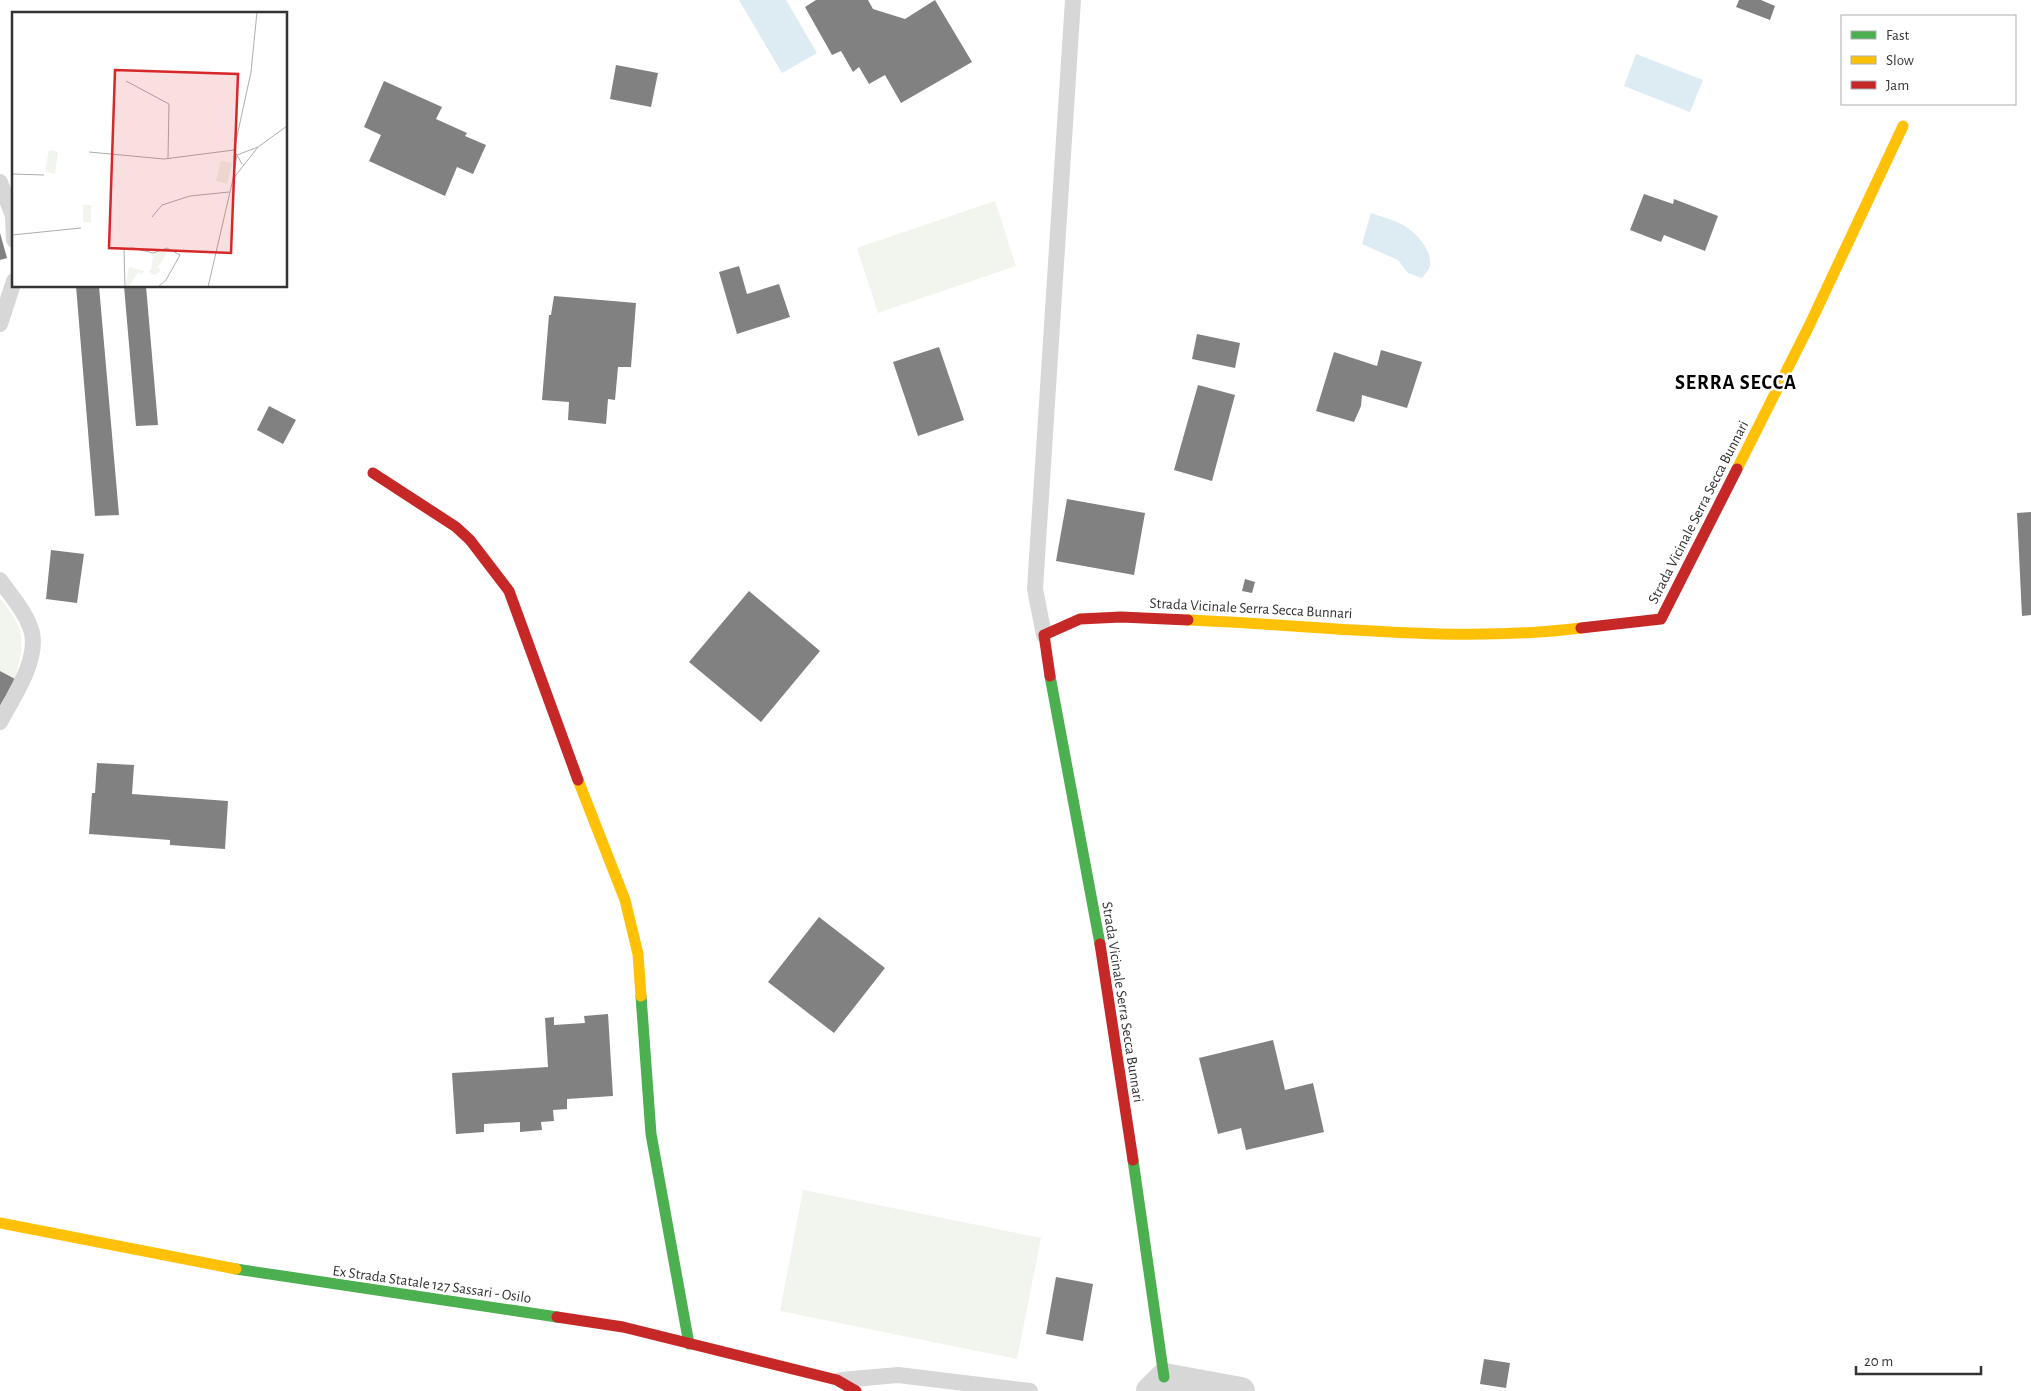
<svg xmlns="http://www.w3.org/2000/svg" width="2031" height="1391" font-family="'Alegreya Sans',sans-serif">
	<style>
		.green { fill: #f1f5ed }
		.water { fill: #ddebf3 }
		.building { fill: #818181 }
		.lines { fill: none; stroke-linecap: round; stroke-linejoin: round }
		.lane { stroke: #d7d7d7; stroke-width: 16 }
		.street { stroke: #d7d7d7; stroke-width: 28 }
		.fast { stroke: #4caf50; stroke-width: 11 }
		.slow { stroke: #ffc107; stroke-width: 11 }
		.jam { stroke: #c62828; stroke-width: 11 }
		.labels { text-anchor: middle; stroke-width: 5; stroke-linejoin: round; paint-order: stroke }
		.street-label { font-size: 15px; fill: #333; stroke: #fff }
		.district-label { font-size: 20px; font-weight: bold; letter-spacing: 1px; fill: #000; stroke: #fff }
		.inset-road { fill: none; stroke: #adadad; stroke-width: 1 }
		.view { fill: #d62828; fill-opacity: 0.15; stroke: #d62828; stroke-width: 2.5 }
		.inset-edge { fill: none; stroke: #333; stroke-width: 2.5 }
	</style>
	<rect width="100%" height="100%" fill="#fff"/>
	<path class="green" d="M995,201L1016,266L878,313L857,248Z
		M0,598C26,629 25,642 15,679L0,671Z
		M803,1190L1041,1238L1017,1359L780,1311Z"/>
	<path class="water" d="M739,0H786L817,53L782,73Z
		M1636,54L1703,80L1690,112L1624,86Z
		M1371,213C1382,217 1395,220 1405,226C1416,233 1432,250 1430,265C1429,270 1425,274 1422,278L1408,273L1398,260L1362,244Z"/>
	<path class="building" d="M816,0H868L873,9L905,19L935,0L972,62L901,103L885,75L869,84L859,67L853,72L841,51L832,55L805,7Z
		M1739,0H1761L1775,6L1770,20L1736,7Z
		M616,65L658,73L651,107L610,99Z
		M384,81L442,107L436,119L467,133L465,136L486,145L473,174L457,167L445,196L369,161L381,135L364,127Z
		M1644,194L1673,204L1674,199L1718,216L1705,251L1664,235L1661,242L1630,230Z
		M0,233L7,258L0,260Z
		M739,266L747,294L779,284L790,317L737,334L719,272Z
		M76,286H99L119,515L95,516Z
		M124,286H146L158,425L136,426Z
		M554,296L636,303L631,367H618L615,400L608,399L606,424L568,420L569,402L542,400L549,315H551Z
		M1197,334L1240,343L1235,368L1192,359Z
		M939,347L964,420L918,436L893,362Z
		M1381,350L1422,362L1407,408L1362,395L1361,406L1354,422L1316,411L1334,352L1377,366Z
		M1198,385L1235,395L1212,481L1174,470Z
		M269,406L296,420L283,444L257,430Z
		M1067,499L1145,513L1134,575L1056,561Z
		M2031,512V615L2022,616L2017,513Z
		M51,550L84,554L77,603L46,599Z
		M1245,579L1255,582L1252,593L1242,591Z
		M749,591L820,651L761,722L689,662Z
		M0,671L15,679L0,707Z
		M97,763L134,765L132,794L228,801L225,849L170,845V840L89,834L92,793H95Z
		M819,917L885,968L834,1033L768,982Z
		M608,1014L613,1096L567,1099V1109L553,1110L554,1121L541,1122L542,1130L520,1132V1122L484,1124V1132L456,1134L452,1073L548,1067L545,1018L554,1017V1025L585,1023L584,1016Z
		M1273,1040L1285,1090L1313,1083L1324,1132L1246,1150L1241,1128L1218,1134L1199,1058Z
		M1056,1277L1093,1284L1083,1341L1046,1334Z
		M1484,1359L1510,1363L1506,1388L1480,1384Z"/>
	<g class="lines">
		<path class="lane" d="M0,182L13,216L14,240
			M0,324L14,281
			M0,580C11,596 27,613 32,633C38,662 13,697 0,722
			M1044,635L1035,589L1073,0
			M841,1380L898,1375L1030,1391"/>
		<path class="street" d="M1150,1391L1164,1377L1241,1391"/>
		<path class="fast" d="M1050,676L1100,944
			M641,996L651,1134L689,1344
			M1133,1160L1164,1377
			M236,1269L557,1317"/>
		<path class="slow" d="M1737,469L1809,326L1903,126
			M1188,620C1318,625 1452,644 1581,628
			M578,780L625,900L638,954L641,996
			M0,1223L236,1269"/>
		<path class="jam" d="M373,473L456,527L470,540L509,591L578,780
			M1581,628L1661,619L1737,469
			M1050,676L1044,635L1080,619L1121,617L1188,620
			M1100,944L1133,1160
			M557,1317L623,1327L837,1380L856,1391"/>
	</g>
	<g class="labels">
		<g class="street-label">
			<text transform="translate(1698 512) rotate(-63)" y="5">Strada Vicinale Serra Secca Bunnari</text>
			<text transform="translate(1251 608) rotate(3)" y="5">Strada Vicinale Serra Secca Bunnari</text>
			<text transform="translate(1123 1002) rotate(81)" y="5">Strada Vicinale Serra Secca Bunnari</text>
			<text transform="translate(432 1284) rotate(8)" y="5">Ex Strada Statale 127 Sassari - Osilo</text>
		</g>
		<g class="district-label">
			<text x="1736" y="389">SERRA SECCA</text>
		</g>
	</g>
	<g transform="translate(12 12)">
		<rect width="275" height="275" fill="#fff"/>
		<path d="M37,138L46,140L43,162L33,160ZM209,149L220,151L215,172L204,169ZM71,193H79V210H71ZM157,237L146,255L148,257V260L142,263L136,259L139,258L141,245L138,242ZM117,255L132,259L129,262L126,260L117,275L114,273Z" fill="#f1f5ed"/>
		<path class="inset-road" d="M114,69L157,92L156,146M77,140L152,147L222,138M230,152L222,138L239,60L245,0M0,162L32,163M221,167L225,143L246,135M140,205L150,193L178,184L217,180M0,223L69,216M113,275L112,237L121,236L141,241L155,236L168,243L154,268L146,275M196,275L221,167L246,135L275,114"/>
		<path class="view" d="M103,58L226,62L219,241L97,236Z"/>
		<rect width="275" height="275" class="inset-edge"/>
	</g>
	<rect x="1841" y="15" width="175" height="90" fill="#ffffff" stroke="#adadad"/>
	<rect x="1851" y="31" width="25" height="8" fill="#4caf50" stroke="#adadad"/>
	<text x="1886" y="40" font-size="15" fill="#333333">Fast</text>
	<rect x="1851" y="56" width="25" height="8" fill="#ffc107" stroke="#adadad"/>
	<text x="1886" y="65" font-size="15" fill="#333333">Slow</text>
	<rect x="1851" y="81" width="25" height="8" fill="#c62828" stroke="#adadad"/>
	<text x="1886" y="90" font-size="15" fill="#333333">Jam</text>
	<path d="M1856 1366v8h125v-8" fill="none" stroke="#333333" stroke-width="2.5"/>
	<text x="1864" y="1366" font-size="15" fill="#333333" stroke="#ffffff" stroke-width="4" paint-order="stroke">20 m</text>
</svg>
